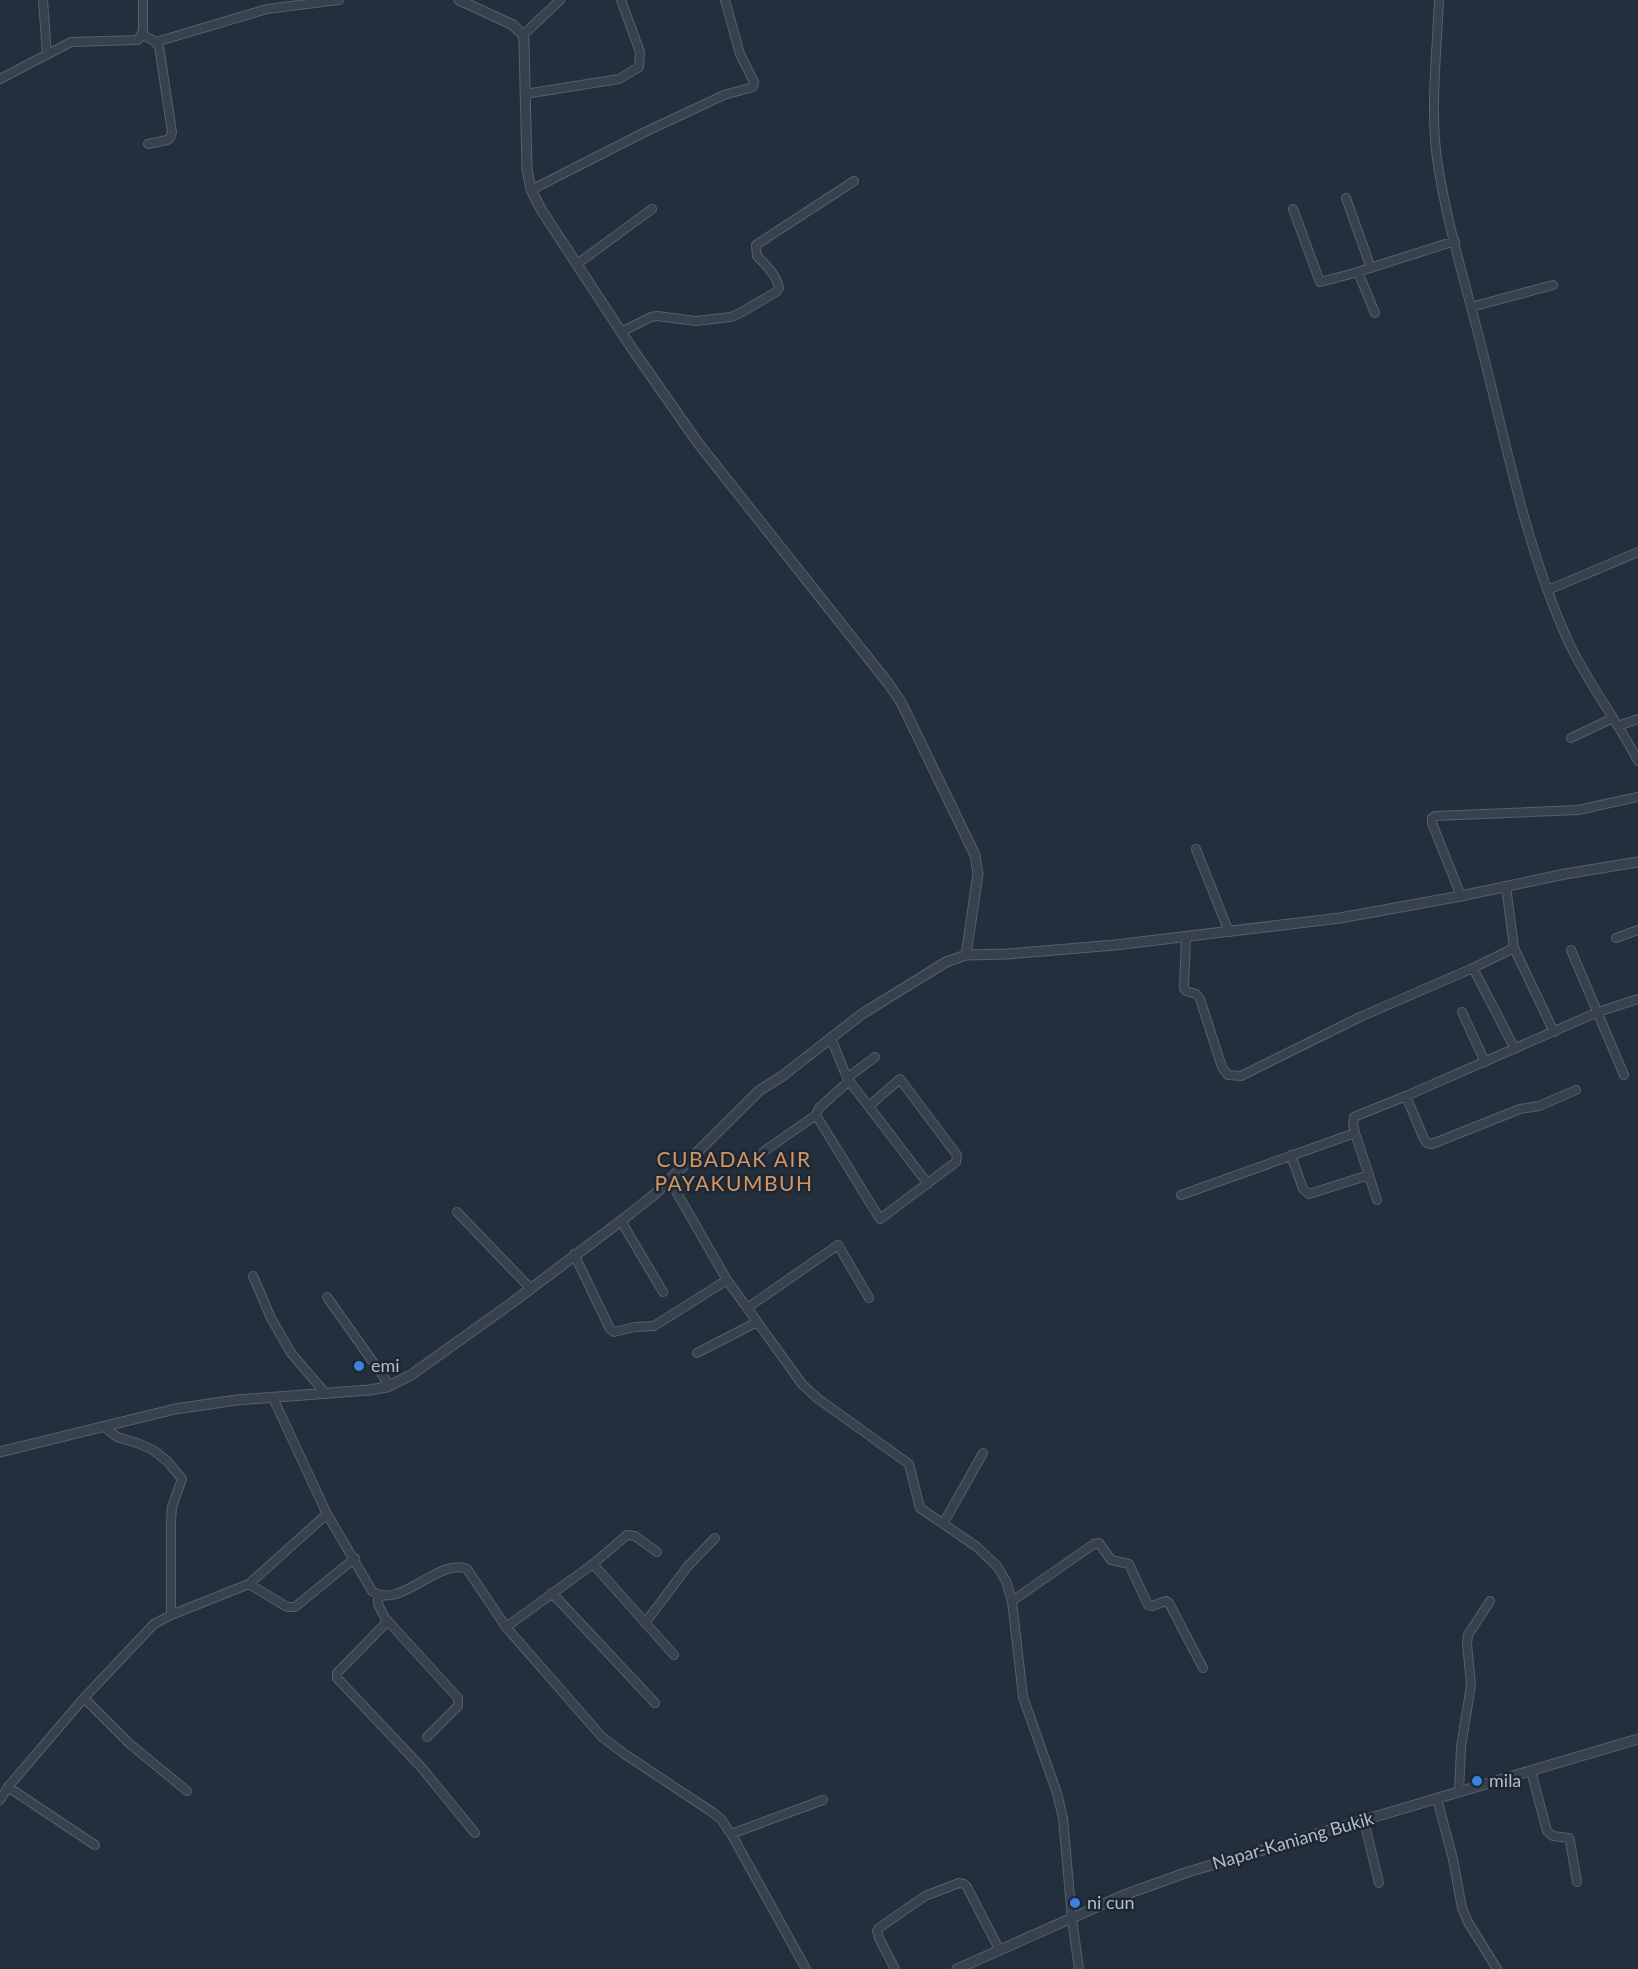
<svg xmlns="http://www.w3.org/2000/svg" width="1638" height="1969" font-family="Lato,sans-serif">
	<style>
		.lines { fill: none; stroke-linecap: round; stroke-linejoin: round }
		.minor-casing { stroke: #565f6c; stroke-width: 10 }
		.tertiary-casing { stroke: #565f6c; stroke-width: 11 }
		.minor { stroke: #38414e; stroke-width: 8 }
		.tertiary { stroke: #38414e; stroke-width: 9 }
		.shop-dot { fill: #3f7fe0; stroke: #1d2633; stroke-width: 2 }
		.labels { text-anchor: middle; stroke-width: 5; stroke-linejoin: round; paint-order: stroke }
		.poi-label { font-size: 18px; fill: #b4bcc9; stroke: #1d2633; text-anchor: start }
		.street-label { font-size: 18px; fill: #b4bcc9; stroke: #1d2633 }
		.quarter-label { font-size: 21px; letter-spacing: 1.5px; fill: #d59563; stroke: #1d2633 }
	</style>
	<rect width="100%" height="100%" fill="#242f3e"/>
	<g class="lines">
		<g class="minor-casing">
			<path id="minor" d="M43,0L47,55
				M1439,0C1437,49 1430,110 1437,159C1447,227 1469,295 1485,361C1509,457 1528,553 1569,643C1589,685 1617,720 1638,761
				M142,35L153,40L159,46L172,132L170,138L167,140L148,144
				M523,35L560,0
				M156,42L267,9L339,0
				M0,79L71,42L138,40L143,31V0
				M525,94L619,79L639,67L640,52L621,0
				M531,190L645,132L724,95L753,87L754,82L740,54L725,0
				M1346,198L1371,268
				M1293,209L1320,282L1351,274L1455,241
				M577,264L652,209
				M1358,272L1375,313
				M1471,307L1553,285
				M621,332L651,317L657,316L696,321L731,317L742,312L776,292L779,288C777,276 766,265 757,256L756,245L854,181
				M1548,590L1638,552
				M1618,726L1638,719
				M1571,738L1613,718
				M1196,849L1229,932
				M1506,886L1514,948L1554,1032
				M1461,896L1432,823V818L1435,816L1578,810L1638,797
				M1186,937L1184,988L1186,991L1196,994L1200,999L1222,1067L1228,1075L1241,1076L1360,1017L1473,968L1514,948
				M1616,938L1638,930
				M1571,950L1624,1075
				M1473,968L1515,1049
				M1462,1012L1485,1062
				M831,1038L847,1078L928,1184
				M847,1078L875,1057
				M849,1081L819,1108L816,1115L880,1219L956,1162L957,1155L900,1079L869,1106
				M1406,1096L1424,1139L1427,1143L1432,1144L1520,1109L1539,1106L1576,1090
				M763,1152L816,1115
				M1291,1155L1303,1189L1309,1194L1369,1175
				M669,1179L727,1280L802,1384L817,1398L909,1464L920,1508L977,1547L997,1566L1006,1581L1012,1601L1023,1697L1057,1793L1063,1818L1072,1919L1079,1969
				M1181,1195L1355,1133
				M1377,1200L1355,1133L1353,1123L1354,1117L1406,1096L1598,1012L1638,999
				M457,1212L531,1289
				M621,1221L663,1292
				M574,1254L610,1329L614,1332L635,1327L654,1326L727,1280
				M253,1276L271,1318L291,1353L326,1394
				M327,1297L390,1386
				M747,1308L838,1245L869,1298
				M697,1353L757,1322
				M273,1398L327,1514L372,1591C400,1611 438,1557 467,1569L506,1627L602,1737L626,1755L712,1812L721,1819L733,1837L806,1969
				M103,1426L117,1437L137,1443L153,1450L167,1461L182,1479L172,1507L171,1521V1615
				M943,1524L983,1453
				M593,1564L674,1655
				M249,1584L287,1607H295L355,1558
				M552,1593L655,1703
				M378,1596V1604L385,1618L458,1698V1706L427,1737
				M1012,1601L1094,1544L1099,1543L1111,1560L1129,1564L1148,1605L1152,1606L1166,1601L1169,1603L1203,1668
				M388,1621L337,1673V1678L421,1767L475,1833
				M645,1623L688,1566L715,1538
				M506,1627L593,1564L627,1535L635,1536L657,1552
				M84,1698L130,1744L187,1791
				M1531,1771L1547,1831L1553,1836L1569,1838L1570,1841L1577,1882
				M8,1787L95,1845
				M1459,1792L1461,1747L1471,1685L1467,1644L1468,1635L1490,1601
				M1437,1799L1453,1859L1462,1908L1468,1922L1497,1969
				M0,1800L8,1787L84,1698L154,1624L171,1615L249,1584L327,1514
				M1364,1821L1379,1883
				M731,1834L823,1800
				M895,1969L879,1938L877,1931L879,1928L925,1896L959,1883L964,1884L967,1887L999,1949"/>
		</g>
		<g class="tertiary-casing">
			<path id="tertiary" d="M459,0L513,25L523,35L524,42L527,169L531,190L542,211L633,350L698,443L888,683L901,702L975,855L978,874L966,955
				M0,1452L175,1409L237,1400L369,1390L387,1387L411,1375L513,1302L621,1221L655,1194L760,1090L781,1077L862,1014L946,962L966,955L1007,954L1115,945L1340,918L1461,896L1565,874L1638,862
				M957,1969L1124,1895L1188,1872L1638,1739"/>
		</g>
		<use href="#minor" class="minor"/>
		<use href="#tertiary" class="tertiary"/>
	</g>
	<g class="shop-dot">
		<circle cx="359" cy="1366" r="6"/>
		<circle cx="1477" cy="1781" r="6"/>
		<circle cx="1075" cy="1903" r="6"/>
	</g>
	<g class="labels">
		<g class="poi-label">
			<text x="371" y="1372">emi</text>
			<text x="1489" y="1787">mila</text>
			<text x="1087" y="1909">ni cun</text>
		</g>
		<g class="street-label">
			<text transform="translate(1293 1841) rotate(-16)" y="6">Napar-Kaniang Bukik</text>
		</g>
		<g class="quarter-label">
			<text x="734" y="1167">CUBADAK AIR<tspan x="734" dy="24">PAYAKUMBUH</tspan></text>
		</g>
	</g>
</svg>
